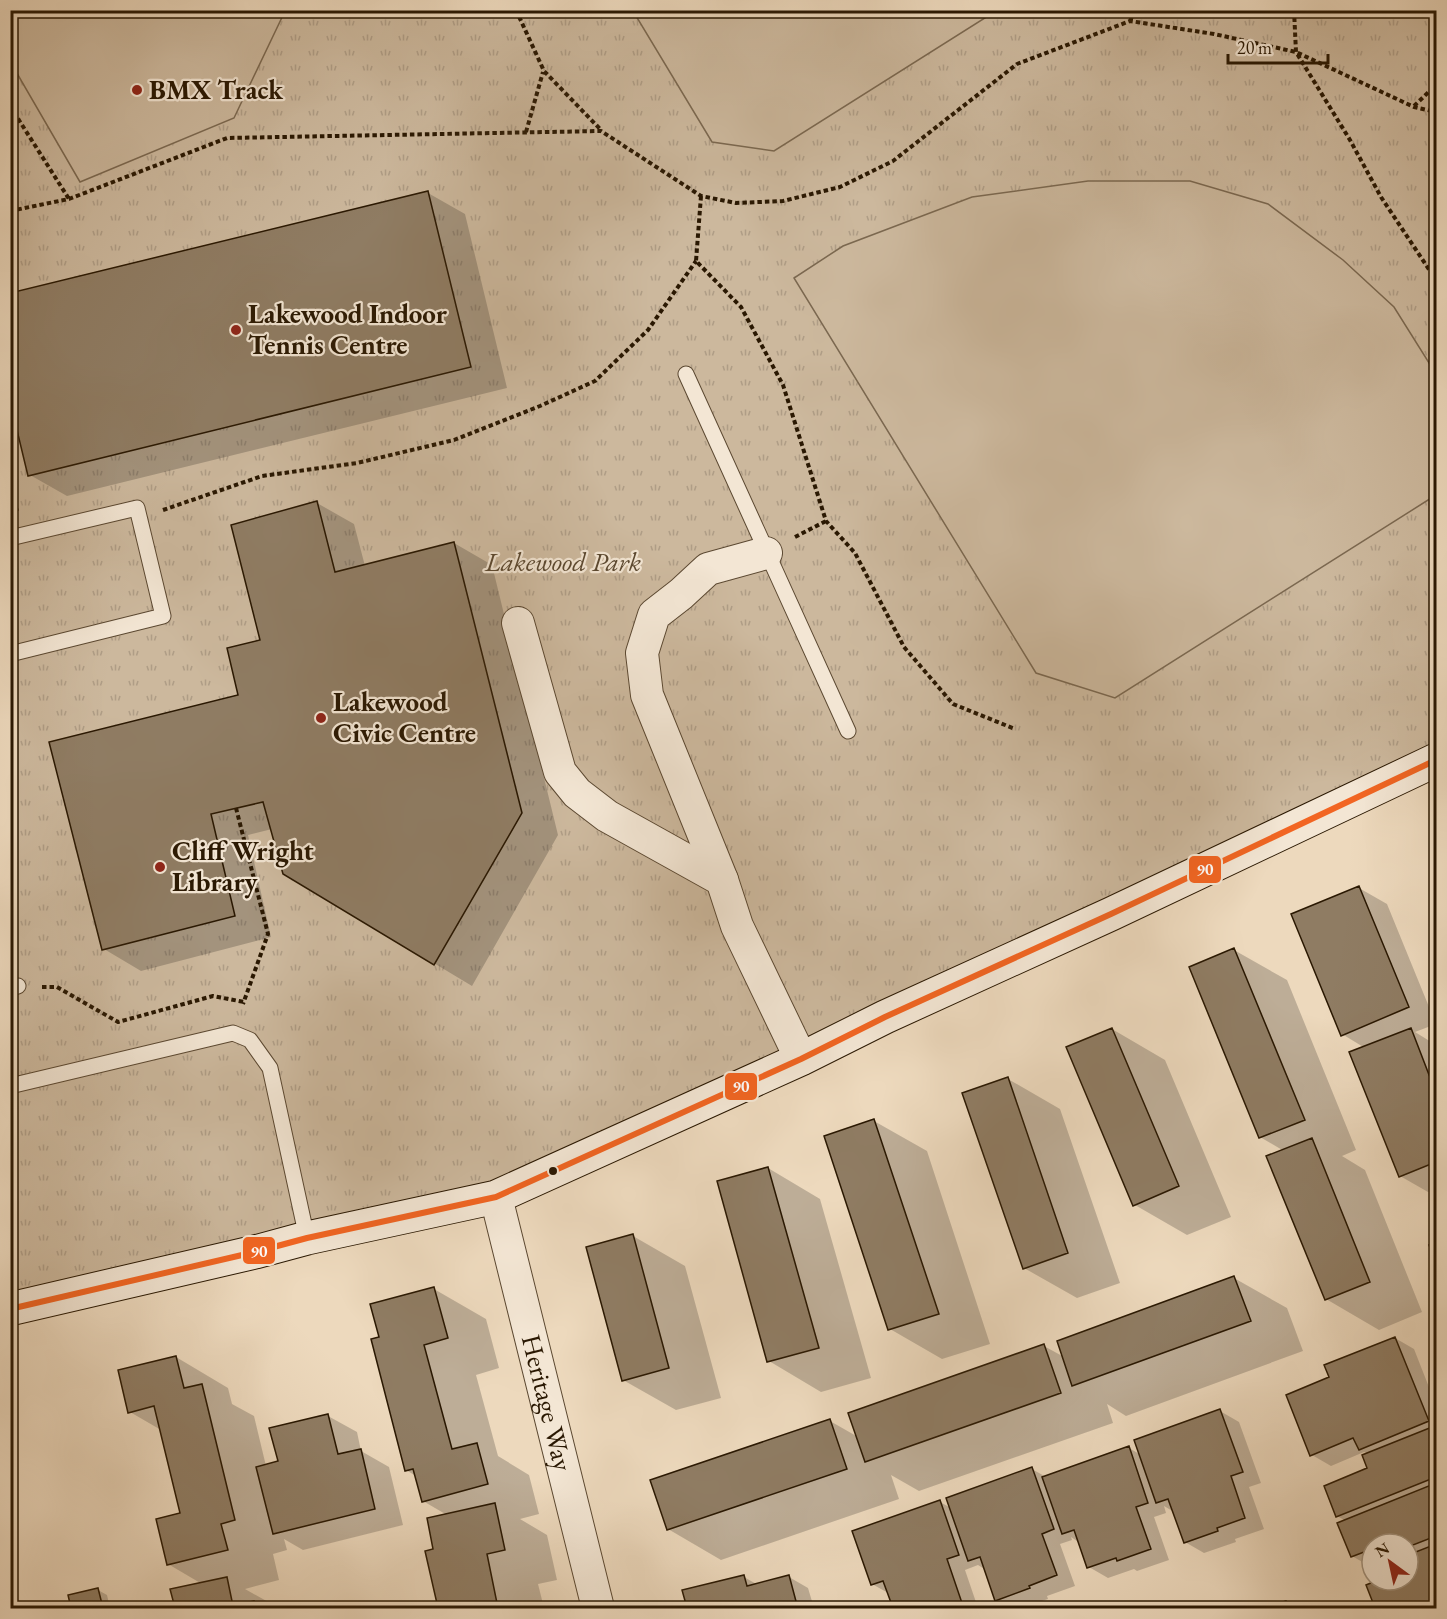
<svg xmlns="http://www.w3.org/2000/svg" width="1447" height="1619" font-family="'EB Garamond',serif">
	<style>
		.park { fill: url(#park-tufts); stroke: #7b6850; stroke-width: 1.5 }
		.pitch { fill: #ccb89d; stroke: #7b6850; stroke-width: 1.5 }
		.shadow { fill: #0003 }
		.building { fill: #8f7c63; stroke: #2a1802; stroke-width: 1.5 }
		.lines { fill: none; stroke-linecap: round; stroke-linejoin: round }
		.lane-casing { stroke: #5b4831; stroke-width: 17 }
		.street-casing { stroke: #5b4831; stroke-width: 34 }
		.secondary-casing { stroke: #2a1802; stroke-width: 35 }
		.path { stroke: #2a1802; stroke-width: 4; stroke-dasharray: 4.5 3; stroke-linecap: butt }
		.lane { stroke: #f3e6d4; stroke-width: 15 }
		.street { stroke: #f3e6d4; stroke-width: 32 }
		.secondary { stroke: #f3e6d4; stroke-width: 33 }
		.bus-1-casing { stroke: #f3e6d4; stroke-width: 10 }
		.bus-1 { stroke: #f26522; stroke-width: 6 }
		.poi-dot { fill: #8f2418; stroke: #f3e6d4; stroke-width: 2 }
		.bus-dot { fill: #2a1802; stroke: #f3e6d4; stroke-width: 2 }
		.labels { text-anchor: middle; stroke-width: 4.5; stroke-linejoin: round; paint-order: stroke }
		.poi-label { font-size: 27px; font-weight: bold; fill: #2a1802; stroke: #f3e6d4; text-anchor: start }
		.park-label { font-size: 27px; font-style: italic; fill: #5b4830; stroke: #f3e6d4 }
		.street-label { font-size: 27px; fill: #2a1802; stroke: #f3e6d4 }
		.line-badge { stroke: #f3e6d4; stroke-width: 2 }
		.badge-label { font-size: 16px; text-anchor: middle; font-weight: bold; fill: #fff }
	</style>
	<defs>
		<pattern id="park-tufts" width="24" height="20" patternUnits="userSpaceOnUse" patternTransform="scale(1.5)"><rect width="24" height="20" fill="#ccb89d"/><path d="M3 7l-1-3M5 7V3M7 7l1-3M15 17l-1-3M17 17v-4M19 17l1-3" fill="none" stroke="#af9d86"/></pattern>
	</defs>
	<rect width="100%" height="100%" fill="#edd9bd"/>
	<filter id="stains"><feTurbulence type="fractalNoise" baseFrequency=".00333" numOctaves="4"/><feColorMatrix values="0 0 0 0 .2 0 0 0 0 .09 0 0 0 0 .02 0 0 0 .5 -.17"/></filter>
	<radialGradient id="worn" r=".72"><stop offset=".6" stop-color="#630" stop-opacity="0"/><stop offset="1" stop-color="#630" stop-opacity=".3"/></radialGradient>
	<path class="park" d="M10,11H1436V752L528,1183L11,1309Z"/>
	<path class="pitch" d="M10,11L11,10L285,11L234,118L80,182L11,63Z
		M633,11H996L774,151L712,142Z
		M1088,181H1190L1268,204L1343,260L1394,307L1436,374V495L1115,698L1036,673L794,278L843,246L972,197Z"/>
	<path class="shadow" d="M428,193L465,214L507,388L67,496L30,475L17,424L10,425V295Z
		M317,503L354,524L365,566L454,543L492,565L558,835L472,986L284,873L272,829L248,835L271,937L141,971L104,949L239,696Z
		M1359,888L1387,904L1436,1024L1415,1032L1436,1045V1189L1428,1192L1400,1176L1365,1048L1342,1034Z
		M1234,950L1287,980L1356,1150L1342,1156L1365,1170L1422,1312L1379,1330L1326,1299L1284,1151L1260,1137Z
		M1112,1029L1165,1060L1231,1217L1187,1235L1135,1205Z
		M1008,1079L1060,1109L1120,1283L1077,1298L1024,1268Z
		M874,1121L927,1151L990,1344L942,1359L890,1329Z
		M768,1168L820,1199L871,1378L821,1392L769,1361Z
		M633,1236L685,1266L721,1398L676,1410L623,1380Z
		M1234,1278L1287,1308L1303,1351L1126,1416L1107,1404L1113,1423L919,1491L891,1475L899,1499L721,1560L668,1529L830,1421L858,1437L1044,1346L1064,1357Z
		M434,1289L486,1319L499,1368L476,1375L498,1456L529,1475L539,1514L520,1519L547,1535L557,1580L538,1584L544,1608H439L427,1552L435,1550L447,1515L423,1501L416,1476L406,1470L381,1339Z
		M1395,1338L1414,1349L1436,1405V1608H1377L1368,1586L1382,1580H1408V1557L1412,1556L1408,1553V1544H1372L1371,1567L1352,1556L1346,1521L1337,1516L1369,1469V1454L1364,1452L1331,1466L1312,1455L1331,1378Z
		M176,1357L228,1388L232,1404L254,1416L266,1466L280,1462L328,1416L357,1432L361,1451L389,1467L403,1525L303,1550L284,1539L287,1550L273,1554L279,1580L245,1589L279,1608H176L172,1591L202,1584L168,1564L182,1514L161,1430L130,1412Z
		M1220,1411L1239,1422L1261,1483L1249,1487L1264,1529L1235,1539L1236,1542L1204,1553L1185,1542L1174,1512L1164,1506L1166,1513L1154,1517L1169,1560L1137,1571L1134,1569L1108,1578L1089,1567L1080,1543L1071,1537L1072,1540L1060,1544L1075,1586L1047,1596L1048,1599L1021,1608H1012L997,1600L986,1570L978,1565L965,1570L978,1608H894L890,1594L872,1584L940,1502L951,1508L1032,1469L1046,1477L1129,1448L1141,1455Z
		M744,1577L758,1585L789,1577L808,1588L814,1608H688L684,1592Z
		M98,1590L107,1595L110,1608H73L70,1597Z
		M1286,1602L1297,1608H1268Z"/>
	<path class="building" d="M428,191L471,367L28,476L10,401V293Z
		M317,501L335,572L454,542L522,813L434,965L283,874L263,802L211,814L235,916L102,950L49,742L238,695L227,648L260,640L231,525Z
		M1359,886L1409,1007L1341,1036L1291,914Z
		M1234,948L1305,1120L1259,1138L1189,967Z
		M1112,1028L1179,1186L1133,1206L1066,1047Z
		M1411,1028L1436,1093V1162L1399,1177L1349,1052Z
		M1008,1077L1068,1253L1023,1269L962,1093Z
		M874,1119L939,1314L888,1330L824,1136Z
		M1312,1138L1370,1282L1325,1300L1266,1156Z
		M768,1167L819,1348L767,1362L717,1181Z
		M633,1234L669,1368L622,1381L586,1247Z
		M1436,1242V1264L1429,1245Z
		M1234,1276L1251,1321L1072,1386L1057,1341Z
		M434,1287L448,1338L424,1345L452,1449L477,1443L488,1484L422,1502L413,1469L405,1471L371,1339L379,1337L370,1304Z
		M1395,1337L1429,1421L1359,1450L1353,1438L1310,1456L1286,1395L1329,1377L1324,1365Z
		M1044,1344L1061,1393L865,1462L848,1413Z
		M176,1356L184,1388L202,1384L235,1520L221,1524L228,1550L167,1565L156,1519L180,1513L154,1406L128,1413L118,1370Z
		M1220,1409L1243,1472L1231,1476L1245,1518L1217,1528L1218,1531L1184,1543L1168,1499L1156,1503L1134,1440Z
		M328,1414L338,1454L361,1449L375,1509L273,1534L256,1467L278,1461L269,1428Z
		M830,1419L847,1469L667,1530L650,1480Z
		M1432,1427L1436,1439V1477L1336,1517L1324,1486L1367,1468L1362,1455Z
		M1129,1446L1148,1503L1136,1507L1151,1549L1117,1561L1116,1558L1087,1568L1074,1530L1062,1534L1042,1477Z
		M1032,1467L1054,1529L1042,1534L1057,1575L1029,1586L1030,1588L995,1601L980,1557L968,1561L946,1498Z
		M1436,1483V1536L1408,1547V1544H1397L1395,1540L1385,1544H1372V1549L1351,1557L1337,1523Z
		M940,1500L959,1555L947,1559L962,1603L947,1608H893L883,1581L871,1585L852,1531Z
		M495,1503L505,1550L487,1554L498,1608H438L425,1551L433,1549L427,1518Z
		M1436,1544V1608H1375L1366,1585L1378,1580H1408V1555Z
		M744,1575L747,1586L789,1575L797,1605L801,1604L802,1608H687L682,1590Z
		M227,1577L233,1606L254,1601L256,1608H175L170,1589Z
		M98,1588L103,1608H71L68,1595Z
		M1286,1601L1289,1608H1264Z"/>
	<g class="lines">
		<g class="lane-casing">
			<path id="lane" d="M686,374L848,731
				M10,538L137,508L163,616L10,654
				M10,988L18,986
				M10,1086L233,1033L250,1040L270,1068L307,1238"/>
		</g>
		<g class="street-casing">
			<g id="street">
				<path d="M518,623L560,772L577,793L607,816L722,880L737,926L801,1059"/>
				<path d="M722,880L647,695L642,653L654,615L681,594L708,569L766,553"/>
				<path id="s1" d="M496,1197L598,1608"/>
			</g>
		</g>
		<g class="secondary-casing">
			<path id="secondary" d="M10,1309L255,1252L307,1238L496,1197L801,1059L885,1017L1111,914L1436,760"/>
		</g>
		<path class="path" d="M516,10L544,71L601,130
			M1294,10L1296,52L1350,140L1381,197L1436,280
			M1130,21L1135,10
			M10,106L69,199
			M1414,106L1436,85
			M526,132L543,72
			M701,196L696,261L741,307L783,385L826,521L855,553L904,647L953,704L1015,729
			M10,211L69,199L227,138L601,131L701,196L736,203L783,201L840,187L893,161L1017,64L1130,21L1214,34L1296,52L1414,107L1436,112
			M10,495H12L17,511
			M163,510L262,476L357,463L454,440L540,406L595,381L648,330L696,261
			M795,537L826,521
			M236,808L268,934L243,1004
			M42,987H57L118,1022L213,996L244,1002"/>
		<use href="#lane" class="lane"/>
		<use href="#street" class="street"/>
		<use href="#secondary" class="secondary"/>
		<g class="bus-1-casing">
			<path id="bus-1" d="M10,1309L255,1252L307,1238L496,1197L801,1059L885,1017L1111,914L1436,760"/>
		</g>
		<use href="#bus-1" class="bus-1"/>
	</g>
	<g class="poi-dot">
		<circle cx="137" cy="90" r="6"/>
		<circle cx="236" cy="330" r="6"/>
		<circle cx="321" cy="718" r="6"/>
		<circle cx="160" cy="867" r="6"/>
	</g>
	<circle class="bus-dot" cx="553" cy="1171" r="5"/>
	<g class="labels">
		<g class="poi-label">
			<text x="149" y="99">BMX Track</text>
			<text x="248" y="323">Lakewood Indoor<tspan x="248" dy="31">Tennis Centre</tspan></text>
			<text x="333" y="711">Lakewood<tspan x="333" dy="31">Civic Centre</tspan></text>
			<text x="172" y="860">Cliff Wright<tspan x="172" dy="31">Library</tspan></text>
		</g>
		<g class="park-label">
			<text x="563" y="571">Lakewood Park</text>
		</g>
		<g class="street-label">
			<text dy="9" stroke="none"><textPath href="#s1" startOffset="212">Heritage Way</textPath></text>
		</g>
	</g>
	<g class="line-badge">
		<rect x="1188" y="855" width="34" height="29" rx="6" fill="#f26522"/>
		<rect x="724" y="1072" width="34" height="29" rx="6" fill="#f26522"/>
		<rect x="242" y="1236" width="34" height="29" rx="6" fill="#f26522"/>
	</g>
	<g class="badge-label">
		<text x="1205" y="875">90</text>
		<text x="741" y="1092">90</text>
		<text x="259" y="1257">90</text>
	</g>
	<rect width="1447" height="1619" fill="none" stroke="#edd9bd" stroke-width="36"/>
	<rect x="12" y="12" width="1423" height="1595" fill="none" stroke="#2a1802" stroke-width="3"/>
	<rect x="18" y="18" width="1411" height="1583" fill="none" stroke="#2a1802" stroke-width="1.5"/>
	<g transform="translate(1390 1562) rotate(327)"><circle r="28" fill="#f3e6d4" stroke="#a39480" stroke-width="1.5"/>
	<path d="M0-4.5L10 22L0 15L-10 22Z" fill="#8f2418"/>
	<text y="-9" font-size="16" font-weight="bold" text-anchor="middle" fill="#2a1802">N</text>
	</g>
	<path d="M1228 54v9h100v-9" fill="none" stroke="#2a1802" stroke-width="3"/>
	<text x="1237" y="54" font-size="18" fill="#2a1802" stroke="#f3e6d4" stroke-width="4.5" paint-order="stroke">20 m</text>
	<rect width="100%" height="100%" filter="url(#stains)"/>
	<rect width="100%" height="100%" fill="url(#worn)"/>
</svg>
